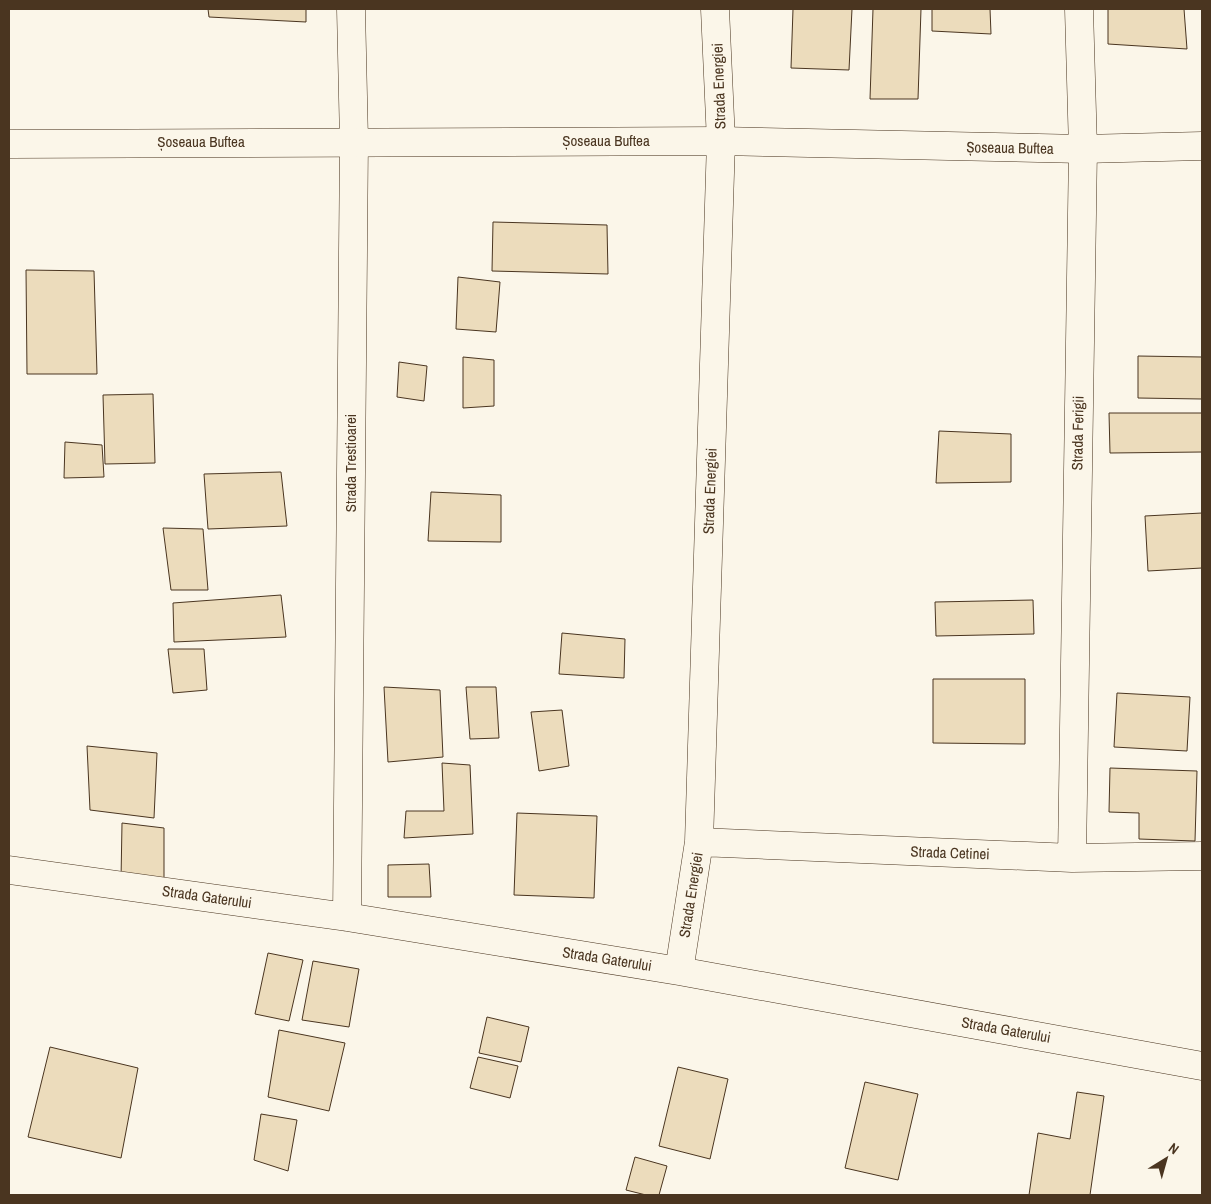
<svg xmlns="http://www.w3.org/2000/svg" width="1211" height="1204" font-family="'Archivo Narrow',sans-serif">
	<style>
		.building { fill: #ecdcbc; stroke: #4a3520 }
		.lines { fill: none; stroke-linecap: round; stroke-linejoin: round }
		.street-casing { stroke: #4a3520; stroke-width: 29 }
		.primary-casing { stroke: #4a3520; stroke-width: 29 }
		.street { stroke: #fbf6e9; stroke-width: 28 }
		.primary { stroke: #fbf6e9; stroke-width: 28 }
		.labels { text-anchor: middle; stroke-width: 4; stroke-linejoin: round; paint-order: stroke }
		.street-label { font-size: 15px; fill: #4a3520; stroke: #fbf6e9 }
	</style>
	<rect width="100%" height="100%" fill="#fbf6e9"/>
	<path class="building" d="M208,9H306V22L209,17Z
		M793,9H852L849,70L791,68Z
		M873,9H921L918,99H870Z
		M932,9H990L991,34L932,31Z
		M1108,9H1184L1187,49L1108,44Z
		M493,222L607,225L608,274L492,271Z
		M26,270L94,271L97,374H27Z
		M458,277L500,282L496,332L456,329Z
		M1138,356L1202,357V399L1138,398Z
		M463,357L494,360V406L463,408Z
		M399,362L427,366L424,401L397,397Z
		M153,394L155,463L105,464L103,395Z
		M1109,413H1202V452L1110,453Z
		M939,431L1011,434V482L936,483Z
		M65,442L102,445L104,477L64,478Z
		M281,472L287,526L208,529L204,474Z
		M431,492L501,495V542L428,541Z
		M1202,513V568L1148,571L1145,516Z
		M163,528L203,529L208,590H171Z
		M281,595L286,637L174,642L173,603Z
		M1033,600L1034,634L936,636L935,602Z
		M562,633L625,639L624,678L559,674Z
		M168,649H204L207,690L173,693Z
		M933,679H1025V744L933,743Z
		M384,687L440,690L443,757L388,762Z
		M466,687H496L499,738L470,739Z
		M1117,693L1190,697L1187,751L1114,747Z
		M562,710L569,766L539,771L531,712Z
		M87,746L157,753L154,818L90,810Z
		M442,763L470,765L473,834L404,838L406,811H444Z
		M1110,768L1197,771L1195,841L1139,839V813L1109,812Z
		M517,813L597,816L594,898L514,895Z
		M122,823L164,828V883L121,880Z
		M429,864L431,897H388V865Z
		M268,953L303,960L289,1021L255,1014Z
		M313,961L359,969L349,1027L302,1020Z
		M487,1017L529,1027L521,1062L479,1053Z
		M279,1030L345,1043L329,1111L268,1097Z
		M50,1047L138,1068L121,1158L28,1137Z
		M478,1057L518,1066L510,1098L470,1088Z
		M678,1067L728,1079L710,1159L659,1146Z
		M865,1082L918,1094L898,1180L845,1168Z
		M1077,1092L1104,1096L1090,1195H1029L1038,1133L1070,1139Z
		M261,1114L297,1120L288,1171L254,1160Z
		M635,1157L667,1166L659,1195H646L626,1190Z"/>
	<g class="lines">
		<g class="street-casing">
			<path id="street" d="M699,842L1072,858L1202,856
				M1072,858L1083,149L1079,9
				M9,870L347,917L679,971L1202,1066
				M347,917L354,141L351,9
				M679,971L699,842L721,141L715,9"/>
		</g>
		<g class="primary-casing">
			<path id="primary" d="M9,144L721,141L1083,149L1202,146"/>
		</g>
		<use href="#street" class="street"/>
		<use href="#primary" class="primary"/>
	</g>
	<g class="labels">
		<g class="street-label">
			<text transform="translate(719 86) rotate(-92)" y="5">Strada Energiei</text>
			<text x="606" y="146">Șoseaua Buftea</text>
			<text x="201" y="147">Șoseaua Buftea</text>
			<text transform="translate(1010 148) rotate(1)" y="5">Șoseaua Buftea</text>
			<text transform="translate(1078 433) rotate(-89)" y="5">Strada Ferigii</text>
			<text transform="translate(351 463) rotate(-90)" y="5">Strada Trestioarei</text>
			<text transform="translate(710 491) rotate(-88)" y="5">Strada Energiei</text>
			<text transform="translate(950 853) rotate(2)" y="5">Strada Cetinei</text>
			<text transform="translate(691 895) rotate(-81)" y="5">Strada Energiei</text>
			<text transform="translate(207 897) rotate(8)" y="5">Strada Gaterului</text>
			<text transform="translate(607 959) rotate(9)" y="5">Strada Gaterului</text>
			<text transform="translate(1006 1030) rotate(10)" y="5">Strada Gaterului</text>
		</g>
	</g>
	<rect width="1211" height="1204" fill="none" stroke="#4a3520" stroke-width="20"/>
	<g transform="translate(1166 1159) rotate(37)" stroke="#fbf6e9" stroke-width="4" paint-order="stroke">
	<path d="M0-4L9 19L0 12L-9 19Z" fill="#4a3520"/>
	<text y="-8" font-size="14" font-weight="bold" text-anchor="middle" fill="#4a3520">N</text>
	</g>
</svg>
